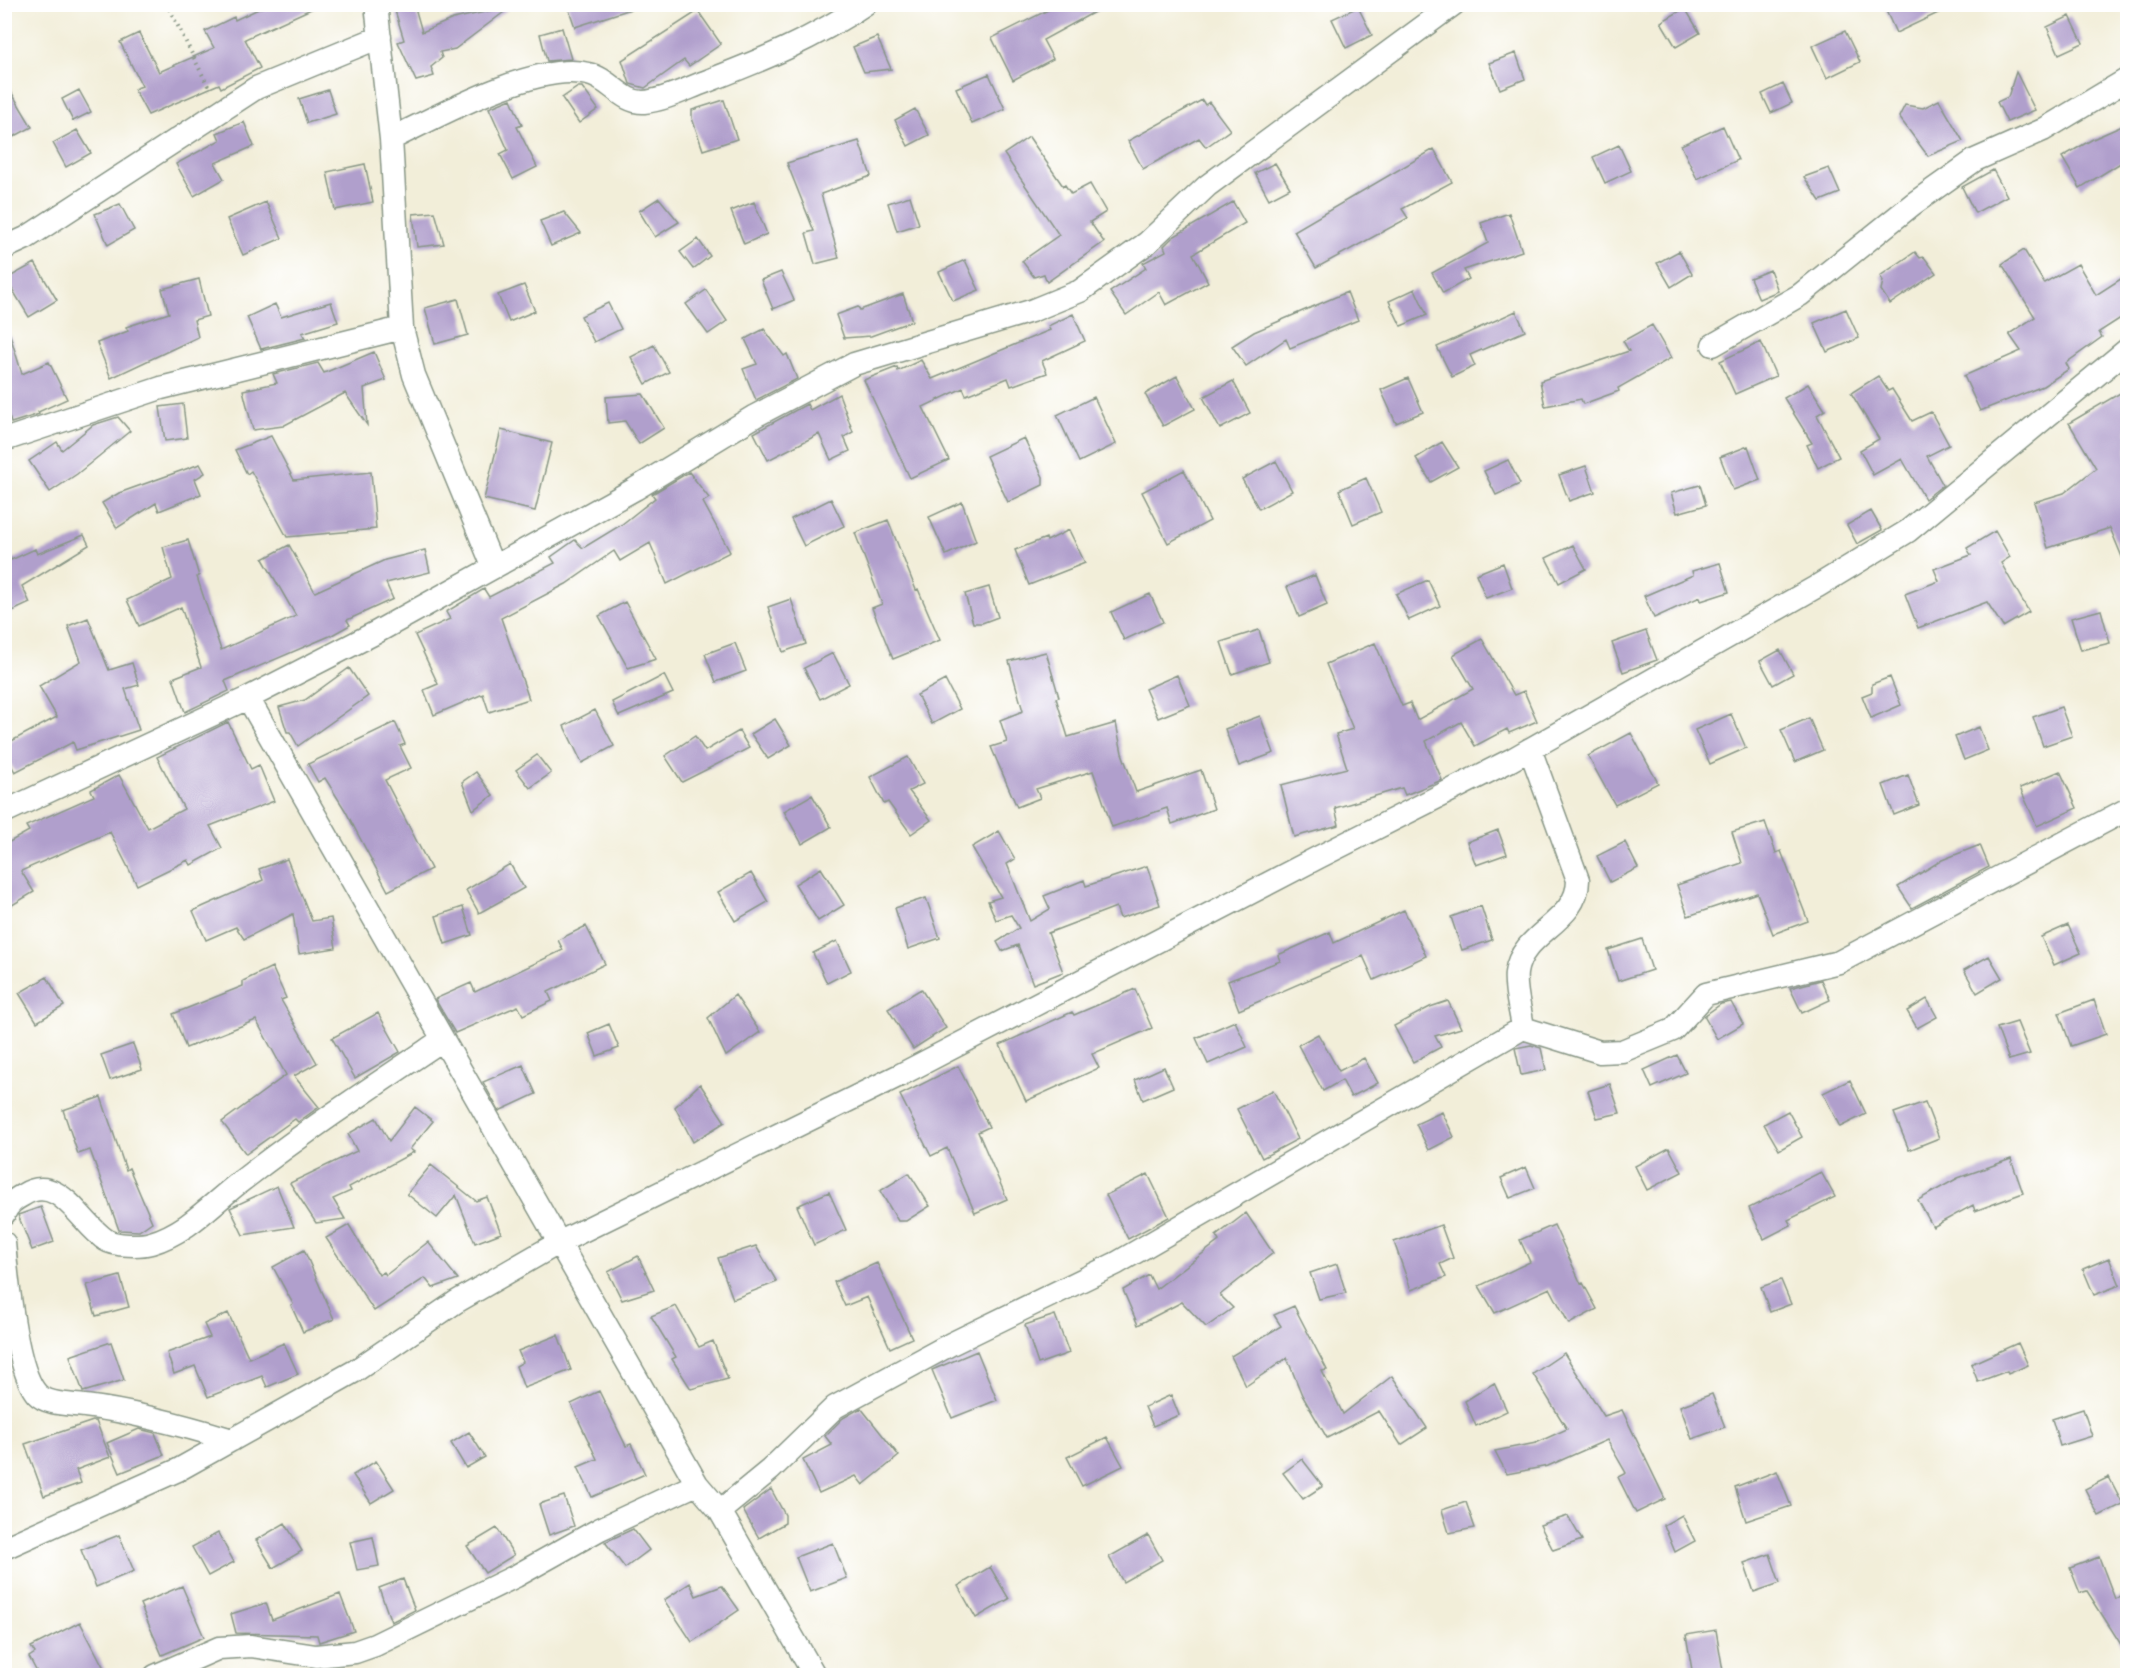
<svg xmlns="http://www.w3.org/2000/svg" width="2132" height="1680" font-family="'Playpen Sans',sans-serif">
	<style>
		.building { fill: #b09fcc }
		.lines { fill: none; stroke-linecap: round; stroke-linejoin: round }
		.minor-casing { stroke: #889686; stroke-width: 25 }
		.path { stroke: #889686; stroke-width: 4; stroke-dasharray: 1.5 4.5; stroke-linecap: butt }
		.minor { stroke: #fff; stroke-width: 22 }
	</style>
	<rect width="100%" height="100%" fill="#fff"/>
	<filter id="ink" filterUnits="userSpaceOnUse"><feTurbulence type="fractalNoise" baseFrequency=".0167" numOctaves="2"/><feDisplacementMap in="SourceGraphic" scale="12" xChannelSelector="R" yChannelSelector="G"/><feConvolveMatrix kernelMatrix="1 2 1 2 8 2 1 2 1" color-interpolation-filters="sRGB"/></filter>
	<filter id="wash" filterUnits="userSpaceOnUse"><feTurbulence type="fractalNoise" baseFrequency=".008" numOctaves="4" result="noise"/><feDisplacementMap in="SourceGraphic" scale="24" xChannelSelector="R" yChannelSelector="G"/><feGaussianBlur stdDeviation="1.35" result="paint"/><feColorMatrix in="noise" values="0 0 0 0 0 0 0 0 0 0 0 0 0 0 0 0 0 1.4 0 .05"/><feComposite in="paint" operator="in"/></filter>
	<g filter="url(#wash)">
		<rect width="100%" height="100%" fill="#f2eed9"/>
		<g id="blocks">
			<path class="building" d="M269,4H322L245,39L260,68L221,88L219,84L148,115L134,89L142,86L120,42L139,33L159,72L214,48L205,31L234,17L235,20Z
				M393,4H414L422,32L453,19L512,6L455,49L440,52L442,58L431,67L434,76L416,81L398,42L404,40Z
				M567,4H630L631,9L575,27Z
				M1060,4H1109L1043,40L1053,59L1013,80L992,38Z
				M1883,4H1957L1896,33Z
				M1358,7L1372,35L1346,48L1332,19Z
				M1685,8L1700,33L1676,47L1661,22Z
				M698,11L721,44L689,66L684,60L645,88L630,84L622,60Z
				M2070,16L2083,43L2059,54L2047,27Z
				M562,28L571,59L547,61L540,34Z
				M1845,31L1860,62L1827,78L1812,46Z
				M877,37L891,69L864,72L853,47Z
				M1516,53L1525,79L1500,89L1489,63Z
				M2016,72L2035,110L2007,122L1997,102L2008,97Z
				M989,74L1005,109L972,124L956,88Z
				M4,80L32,127L4,142Z
				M1783,84L1792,103L1771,113L1762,94Z
				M578,87H582L598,109L579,123L562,98Z
				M79,90L91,112L73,121L62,99Z
				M328,90L336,114L307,123L299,99Z
				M511,99L522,125L517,127L537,167L513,179L500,154L508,150L489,108Z
				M724,100L737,139L703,150L692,118V110Z
				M1202,100L1205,105L1209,102L1230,130L1206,147L1199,138L1143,169L1128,141Z
				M1939,100L1963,141L1928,156L1899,117L1905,105L1923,108Z
				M915,109L929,135L908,146L895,120Z
				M244,122L254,146L215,163L224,179L194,196L176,164L220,140L217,133Z
				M2127,124V159L2080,188L2062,157L2093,139Z
				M1723,126L1738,160L1697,179L1681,145Z
				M77,130L91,153L66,167L53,143Z
				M1029,137L1063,186L1065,185L1071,194L1090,184L1106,212L1090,222L1104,242L1047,282L1044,274L1034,277L1022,261L1059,235L1004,154Z
				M859,141L871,176L821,194L839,258L815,264L806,233L814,231L787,163Z
				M1619,145L1631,171L1605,183L1593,157Z
				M1434,149L1452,182L1402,209L1408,218L1316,268L1294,231Z
				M1275,163L1290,188L1269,199L1255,173Z
				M365,164L373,202L335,210L327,172Z
				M1829,168L1840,193L1820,201L1804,177Z
				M1993,170L2007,196L1975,213L1962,187Z
				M910,196L919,224L897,231L888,203Z
				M659,198L679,222L655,237L639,211Z
				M266,202L282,238L243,255L227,219Z
				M754,202L767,234L744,244L731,211Z
				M1233,202L1245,223L1193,254L1208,282L1166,305L1159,292L1126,315L1110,292L1146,268L1143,263L1166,251L1164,246L1173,237Z
				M120,204L134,230L108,245L95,214Z
				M435,212L444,244L417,247L413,214Z
				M564,212L581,233L551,246L540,221Z
				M1509,213L1522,251L1464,270L1469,279L1443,293L1432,273L1488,243L1481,223Z
				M698,239L710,256L693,269L680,252Z
				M2024,250L2044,283L2078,264L2096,295L2127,275V314L2099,332L2102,337L2066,363L2069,369L2043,386L1980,411L1964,376L2021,351L2009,334L2035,317L2002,264Z
				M1679,251L1692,274L1671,287L1657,263Z
				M1915,252L1920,258L1924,257L1936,273L1890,304L1881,290L1883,281L1880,276Z
				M965,260L979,290L953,301L939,272Z
				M35,263L57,300L29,317L6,279Z
				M1770,270L1778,291L1759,299L1750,278Z
				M781,272L794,300L773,309L761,280Z
				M199,279L208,316L194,320L198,337L111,378L97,343L128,331L126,327L169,313L162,289Z
				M524,285L535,311L509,322L498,295Z
				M1415,289L1427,315L1401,326L1389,301Z
				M706,290L727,321L708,334L686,304Z
				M1347,292L1358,320L1290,348L1286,339L1246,366L1232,346L1254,332Z
				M903,294L912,321L871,336L844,338L836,315L858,307L860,310Z
				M458,299L468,335L435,344L425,308Z
				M331,302L338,322L302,333L305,338L261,349L247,317L275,304L281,317Z
				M608,303L621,329L594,342L581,316Z
				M1846,309L1859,338L1827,352L1814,323Z
				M1516,311L1525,331L1470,355L1475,366L1452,377L1437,347Z
				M1073,314L1085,341L1042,361L1047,373L1011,386L1008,378L966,395L963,388L923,407L949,460L910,478L864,380L897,367L898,371L921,360L932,379L1050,330L1048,326Z
				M1652,325L1671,358L1618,388L1619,391L1583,404L1581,399L1545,406L1540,381L1629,351L1623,341Z
				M764,329L784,356L787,354L797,379L756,400L743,369L757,364L745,339Z
				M10,335L22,374L49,362L67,399L38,412L39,414L11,423L4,401V336Z
				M1761,342L1776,376L1735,394L1720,361Z
				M654,345L669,372L646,384L631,357Z
				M374,352L386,380L364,388L367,425L345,393L283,426L253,430L243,390L277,383L273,374L318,363L324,373Z
				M1177,376L1195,409L1163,426L1145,394Z
				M1878,376L1888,391L1892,389L1912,421L1931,412L1949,445L1927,456L1943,485L1925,499L1902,459L1873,475L1860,450L1879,439L1851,393Z
				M1408,378L1423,412L1396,423L1381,390Z
				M1233,381L1250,413L1220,429L1203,397Z
				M1808,384L1825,410L1817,415L1839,457L1818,468L1807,445L1812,443L1784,398Z
				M2127,389V569L2110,528L2048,548L2034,502L2064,493L2096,468L2069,423Z
				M643,394L664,428L639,444L625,421L608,423L606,397Z
				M839,394L853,432L844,437L850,451L831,460L819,434L768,460L754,433L807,404L810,410Z
				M1094,397L1116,444L1079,462L1057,415Z
				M183,404L187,438L165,441L160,407Z
				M118,417L130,431L77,474L50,492L29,461L57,442L62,450L93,425Z
				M501,430L552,443L535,511L484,499Z
				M271,436L294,480L371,472L376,529L287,537L251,471L247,474L235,450Z
				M1024,438L1043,477V485L1008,502L986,456Z
				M1442,442L1458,467L1431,482L1416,458Z
				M1748,446L1760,480L1733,490L1720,457Z
				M1508,460L1520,484L1496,495L1484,471Z
				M1276,461L1292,491L1259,509L1242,479Z
				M200,464L205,473L195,479L201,494L159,511L156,503L117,528L102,503L119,493Z
				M1586,466L1595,492L1569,501L1559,475Z
				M1184,470L1210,521L1168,543L1142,492Z
				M689,472L709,498L703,502L730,552L667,584L650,543L620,561L614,551L566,584L501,618L529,699L489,712L483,694L434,715L424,690L438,684L415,635L450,619L446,612L484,589L489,597L555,563L551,557L575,540L583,548L621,525L655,498L652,494Z
				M1366,478L1381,512L1353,524L1339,490Z
				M1700,485L1706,505L1677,513L1671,493Z
				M831,499L844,526L804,546L791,519Z
				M962,502L976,541L946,555L929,517Z
				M1871,511L1882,530L1857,544L1847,525Z
				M888,520L916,590L918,589L940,640L893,659L872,608L882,604L855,533Z
				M1069,530L1085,563L1029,585L1015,550L1046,538L1047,541Z
				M1995,531L2010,557L2001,563L2029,612L2003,627L1987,602L1918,628L1905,594L1939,581L1934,569L1971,555L1967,548Z
				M84,535L89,545L22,586L30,603L4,615V546L11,560L35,549L37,554Z
				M188,540L199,576L197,577L221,650L296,616L263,559L289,545L315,592L385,560L425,550L430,572L386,583L393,599L347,620L350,625L332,635L225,681L229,691L185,712L173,678L201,667L181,607L139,626L127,600L172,579L163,547Z
				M1573,545L1586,569L1559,583L1546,558Z
				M1503,563L1512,588L1486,598L1476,574Z
				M1720,563L1729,592L1701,601L1700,597L1654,618L1644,596L1693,575L1692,571Z
				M1315,575L1327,605L1299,617L1287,587Z
				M1428,580L1440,606L1409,620L1396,594Z
				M989,587L998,617L982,623H973L965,594Z
				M1150,594L1163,622L1124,640L1111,612Z
				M791,599L806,644L783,652L768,607Z
				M625,602L656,659L628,668L599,616Z
				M2101,610L2110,643L2081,650L2071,618Z
				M88,618L109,670L132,663L139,685L125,689L139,730L76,750L73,742L15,772L4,752V745L57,717L39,686L81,661L68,626Z
				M1259,630L1269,662L1232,674L1221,642Z
				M1646,631L1657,660L1623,672L1612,643Z
				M1482,639L1514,695L1524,691L1537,721L1509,733L1507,729L1475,746L1461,722L1426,741L1442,780L1405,795L1402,788L1335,808L1339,825L1294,837L1281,785L1347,768L1336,734L1353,729L1326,664L1375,643L1402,706L1410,703L1417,720L1473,689L1453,655Z
				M735,643L746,671L716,682L705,654Z
				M1780,650L1793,674L1773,685L1760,661Z
				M1046,652L1059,697L1056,698L1068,737L1116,723L1122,753L1136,792L1201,770L1214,809L1172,824L1167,808L1112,827L1093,771L1036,789L1040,798L1017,807L991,747L1007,742L1000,720L1023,711L1009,661Z
				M833,653L849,684L820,699L804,668Z
				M349,668L368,696L298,746L290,732H287L279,707L305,700Z
				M664,675L673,693L619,716L612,702Z
				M1177,675L1190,705L1158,718L1145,689Z
				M1890,677L1901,705L1871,718L1862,696L1872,692V684Z
				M945,680L960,709L932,724L917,695Z
				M2061,707L2072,736L2043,746L2033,717Z
				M595,710L614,746L582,763L564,726Z
				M1731,714L1746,748L1710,764L1695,730Z
				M1260,716L1274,753L1239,766L1225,729Z
				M1809,718L1823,750L1795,762L1781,730Z
				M775,719L791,745L768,759L751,734Z
				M228,722L251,769L259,765L274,801L210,826L222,848L191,865L188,860L137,885L110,832L21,871L34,892L4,910V845L29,831L26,826L94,796L91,790L119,775L148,828L184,809L157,757Z
				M395,722L405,744L400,746L411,768L385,780L431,869L388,891L345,810L325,778L318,782L308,764Z
				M1979,727L1988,750L1964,760L1955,737Z
				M739,731L749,748L682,782L665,756L695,736L705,751Z
				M1631,733L1658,783L1615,805L1588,756Z
				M537,755L551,773L530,788L516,770Z
				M908,757L923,784L909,791L931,820L911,834L888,802L884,804L870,777Z
				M2060,771L2077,808L2037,826L2020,788Z
				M476,772L493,795L473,810L462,782Z
				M1908,775L1919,805L1894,815L1883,785Z
				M812,795L831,827L802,844L784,811Z
				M1765,822L1776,853L1781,851L1808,921L1773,934L1757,893L1688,916L1677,885L1742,863L1732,832Z
				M1498,830L1507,854L1476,865L1467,842Z
				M999,831L1015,859L1007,864L1030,921L1050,909L1044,896L1084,880L1086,886L1147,866L1160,905L1120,918L1116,907L1048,933L1063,972L1033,984L1018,945L1002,951L997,942L1019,928L1011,915L996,920L988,901L1001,897L972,847Z
				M1625,842L1638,868L1610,882L1597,856Z
				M1980,845L1989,867L1912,908L1898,887L1942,860Z
				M287,859L312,921L331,918L336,948L299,954L293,914L244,939L236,927L206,940L193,911L263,880L259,869Z
				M510,864L524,888L479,913L466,890Z
				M821,868L844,905L818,921L795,884Z
				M751,873L768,902L735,921L718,892Z
				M926,898L940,938L908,949L895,908Z
				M1481,906L1492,940L1462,950L1451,917Z
				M463,907L472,935L445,944L436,916Z
				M1404,910L1426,956L1374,980L1363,956L1239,1010L1228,981L1280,961L1278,955L1330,932L1334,943Z
				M2068,925L2081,953L2054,965L2041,937Z
				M586,926L605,964L548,992L552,1001L523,1015L518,1006L455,1033L435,999L471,983L475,992L563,950L558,940Z
				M1642,939L1652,970L1618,981L1608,950Z
				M837,941L851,971L827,983L813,953Z
				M1989,956L2002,978L1977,993L1964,970Z
				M272,967L286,998L281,1000L317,1063L294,1076L319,1107L298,1122L295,1119L246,1154L222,1122L286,1075L256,1020L186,1048L173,1014L243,986V981Z
				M47,977L64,1006L37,1022L19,993Z
				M1821,980L1830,1000L1802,1013L1790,988Z
				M921,989L946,1028L913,1049L888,1009Z
				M1135,989L1152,1028L1092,1054L1099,1068L1026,1101L1000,1045L1072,1012L1074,1015Z
				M735,995L760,1032L726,1056L708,1018Z
				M1927,999L1937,1017L1917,1028L1907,1011Z
				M2094,1000L2106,1034L2071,1046L2059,1013Z
				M1448,1001L1461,1028L1435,1036L1441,1047L1413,1062L1394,1026L1430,1007Z
				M1731,1002L1743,1024L1717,1039L1704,1016L1721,1004Z
				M378,1013L400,1052L355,1078L332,1038Z
				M1235,1021L1247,1047L1208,1064L1196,1038Z
				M2017,1022L2030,1054L2009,1060L1997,1028Z
				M609,1024L619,1048L597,1056L588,1033Z
				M1318,1034L1339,1071L1364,1058L1378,1083L1351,1097L1342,1080L1323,1091L1298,1045Z
				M133,1044L142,1069L110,1080L101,1055Z
				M1531,1045L1541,1048L1546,1070L1521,1075L1515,1048Z
				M1677,1055L1686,1073L1652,1088L1644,1070Z
				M523,1065L536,1094L499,1111L483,1082Z
				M958,1066L989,1127L978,1132L1007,1199L975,1213L947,1148L931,1156L900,1095Z
				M1164,1067L1173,1087L1143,1100L1135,1080Z
				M1850,1080L1866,1114L1840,1127L1823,1093Z
				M700,1084L725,1122L693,1142L675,1107Z
				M1610,1084L1620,1113L1597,1118L1588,1091Z
				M1273,1090L1298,1139L1262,1158L1237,1109Z
				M101,1097L126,1170L129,1168L152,1222L139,1231L119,1230L90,1150L78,1154L63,1110Z
				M1925,1102L1939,1138L1909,1150L1894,1113Z
				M415,1107L433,1121L410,1149L414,1152L349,1187L351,1191L333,1199L345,1219L316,1223L290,1183L357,1151L348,1134L376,1118L389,1141Z
				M1788,1111L1802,1137L1779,1150L1764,1124Z
				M1442,1112L1454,1137L1429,1150L1416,1124Z
				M1669,1148L1682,1172L1647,1190L1635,1166Z
				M2011,1159L2023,1193L1975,1211L1973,1205L1933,1227L1918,1200L1958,1178Z
				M431,1165L476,1201L487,1197L501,1233L475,1243L456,1195L437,1218L407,1194Z
				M1526,1167L1535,1188L1510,1198L1501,1178Z
				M1821,1172L1835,1197L1788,1220L1791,1225L1764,1239L1749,1208Z
				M909,1173L930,1206L906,1221H898L880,1191Z
				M1148,1174L1169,1217L1128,1239L1106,1195Z
				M277,1186L294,1227L243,1235L230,1208Z
				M829,1192L846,1230L814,1245L797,1206Z
				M41,1207L54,1242L32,1250L18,1215Z
				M1246,1213L1273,1253L1220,1295L1233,1308L1206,1327L1182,1302L1138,1325L1123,1290L1149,1275L1156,1289L1219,1241L1216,1236Z
				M349,1225L379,1275L384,1272L386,1275L428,1242L458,1279L433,1288L425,1278L374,1311L326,1238Z
				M1441,1225L1453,1258L1440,1264L1446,1277L1411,1290L1394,1242Z
				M1554,1225L1581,1284L1583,1283L1597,1309L1569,1324L1550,1288L1495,1313L1479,1286L1530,1262L1520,1240Z
				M756,1246L777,1282L733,1299L718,1258Z
				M304,1250L334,1319L303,1332L291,1305L293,1304L273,1267Z
				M638,1256L654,1290L622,1300L608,1272Z
				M2109,1258L2120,1285L2094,1295L2083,1269Z
				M877,1263L912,1338L890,1348L867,1297L845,1306L834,1282Z
				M1337,1264L1346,1293L1319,1299L1310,1273Z
				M120,1276L129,1307L96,1316L87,1285Z
				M1781,1280L1791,1304L1770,1312L1761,1287Z
				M676,1306L699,1347L713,1341L728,1379L691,1389L672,1359L676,1357L651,1316Z
				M1294,1306L1327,1370L1322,1371L1343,1414L1392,1376L1427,1428L1401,1445L1379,1411L1327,1438L1302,1395L1287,1358L1246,1386L1231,1356L1281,1326L1274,1315Z
				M228,1313L249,1358L284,1343L298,1374L267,1387L262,1376L208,1397L195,1366L174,1374L167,1353L210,1337L204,1324Z
				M1055,1315L1069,1353L1038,1364L1025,1325Z
				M558,1335L571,1370L524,1388L516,1366L523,1362L518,1351Z
				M111,1342L124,1380L83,1392L70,1356Z
				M2018,1343L2028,1365L2008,1374L2007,1371L1978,1382L1971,1364Z
				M977,1351L997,1400L952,1418L932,1370Z
				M1564,1353L1604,1416L1622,1410L1665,1499L1636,1513L1618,1477L1626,1473L1607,1440L1548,1466L1507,1474L1495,1451L1536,1443L1567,1429L1533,1374Z
				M1494,1383L1507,1411L1476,1426L1465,1401Z
				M599,1391L626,1446L631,1444L645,1474L592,1497L578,1467L597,1459L571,1404Z
				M1712,1394L1725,1427L1692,1439L1680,1406Z
				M1171,1395L1179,1415L1153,1426L1145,1407Z
				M861,1408L899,1456L863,1485L856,1476L819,1493L803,1460L832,1445L825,1436L843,1418Z
				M2083,1409L2092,1436L2060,1446L2052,1419Z
				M93,1421H96L110,1457L76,1470L81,1483L44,1496L25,1444Z
				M139,1429L155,1433L164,1455L120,1473L107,1443Z
				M469,1432L485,1457L466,1468L451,1443Z
				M1107,1437L1123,1466L1082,1486L1067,1457Z
				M1302,1459L1323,1486L1303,1499L1283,1473Z
				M376,1461L394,1489L371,1503L353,1475Z
				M1777,1471L1791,1506L1746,1521L1735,1487Z
				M2109,1477L2123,1504L2099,1516L2085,1489Z
				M771,1489L785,1515V1523L759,1538L743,1510Z
				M564,1496L574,1526L549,1535L539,1504Z
				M1466,1502L1475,1528L1449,1533L1442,1510Z
				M1682,1515L1695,1541L1675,1552L1664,1525Z
				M1568,1516L1582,1540L1553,1550L1540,1525Z
				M285,1523L302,1551L273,1568L256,1540Z
				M497,1528L514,1555L485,1573L467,1546Z
				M633,1529L649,1550L625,1568L605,1542Z
				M218,1533L234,1562L208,1576L192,1547Z
				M119,1535L134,1571L96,1587L81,1550Z
				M1148,1535L1162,1560L1123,1582L1109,1557Z
				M373,1537L379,1566L357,1570L350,1542Z
				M833,1543L847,1578L810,1592L796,1557Z
				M1770,1554L1780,1583L1754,1592L1744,1563Z
				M2099,1557L2115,1599L2127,1593V1654L2087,1591L2080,1593L2070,1568Z
				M990,1567L1009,1599L976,1618L958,1586Z
				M403,1579L415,1610L391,1622L379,1588Z
				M690,1583L696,1596L722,1586L739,1610L692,1642L664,1600Z
				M182,1586L204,1637L162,1655L140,1604Z
				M340,1594L354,1631L319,1642L317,1635L236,1633L231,1614L266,1603L272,1620Z
				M80,1622L108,1676H39L29,1657L35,1653L31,1647Z
				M1716,1630L1723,1671L1693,1676L1686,1635Z"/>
		</g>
	</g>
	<g filter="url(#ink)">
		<use href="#blocks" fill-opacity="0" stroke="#889686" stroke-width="1.5"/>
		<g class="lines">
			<g class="minor-casing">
				<path id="minor" d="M376,4L391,139L402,328L414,375L493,566
					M391,139C438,116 537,61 588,74C609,78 622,103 644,102C665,100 686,89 705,82C762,60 814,39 865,4
					M4,248L26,238L256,88L380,37
					M1713,345L1800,295L1913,204L1975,160L2043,130L2128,79
					M4,440L161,388L402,328
					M248,698L697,1484L720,1511L815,1676
					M4,812L248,698L375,633L635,489L755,416L854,364L1031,311L1080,291L1147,243L1207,186L1454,4
					M1523,1028C1521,1011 1514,990 1516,973C1521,932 1578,923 1578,880L1530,749
					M4,1214C8,1204 14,1200 23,1195C59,1172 80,1223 106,1240C115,1246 141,1246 151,1243C189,1232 213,1202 244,1179C307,1130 375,1085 442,1040
					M4,1243C7,1276 16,1371 37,1394C47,1405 71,1404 85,1406C135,1412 183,1425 232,1440
					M720,1511L770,1470L835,1407L951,1344L1117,1263L1523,1028L1600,1052L1622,1051L1673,1030L1706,994L1839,962L2128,809
					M4,1548L178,1470L355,1371L456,1302L560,1242L900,1075L1319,857L1511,760L1816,587L1908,531L2128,349
					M155,1676L219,1648L251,1646L316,1656L355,1652L375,1645L516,1576L600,1529L697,1484"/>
			</g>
			<path class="path" d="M167,4L210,90"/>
			<use href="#minor" class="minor"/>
		</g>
	</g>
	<rect width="2132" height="1680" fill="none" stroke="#fff" stroke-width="24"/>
</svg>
